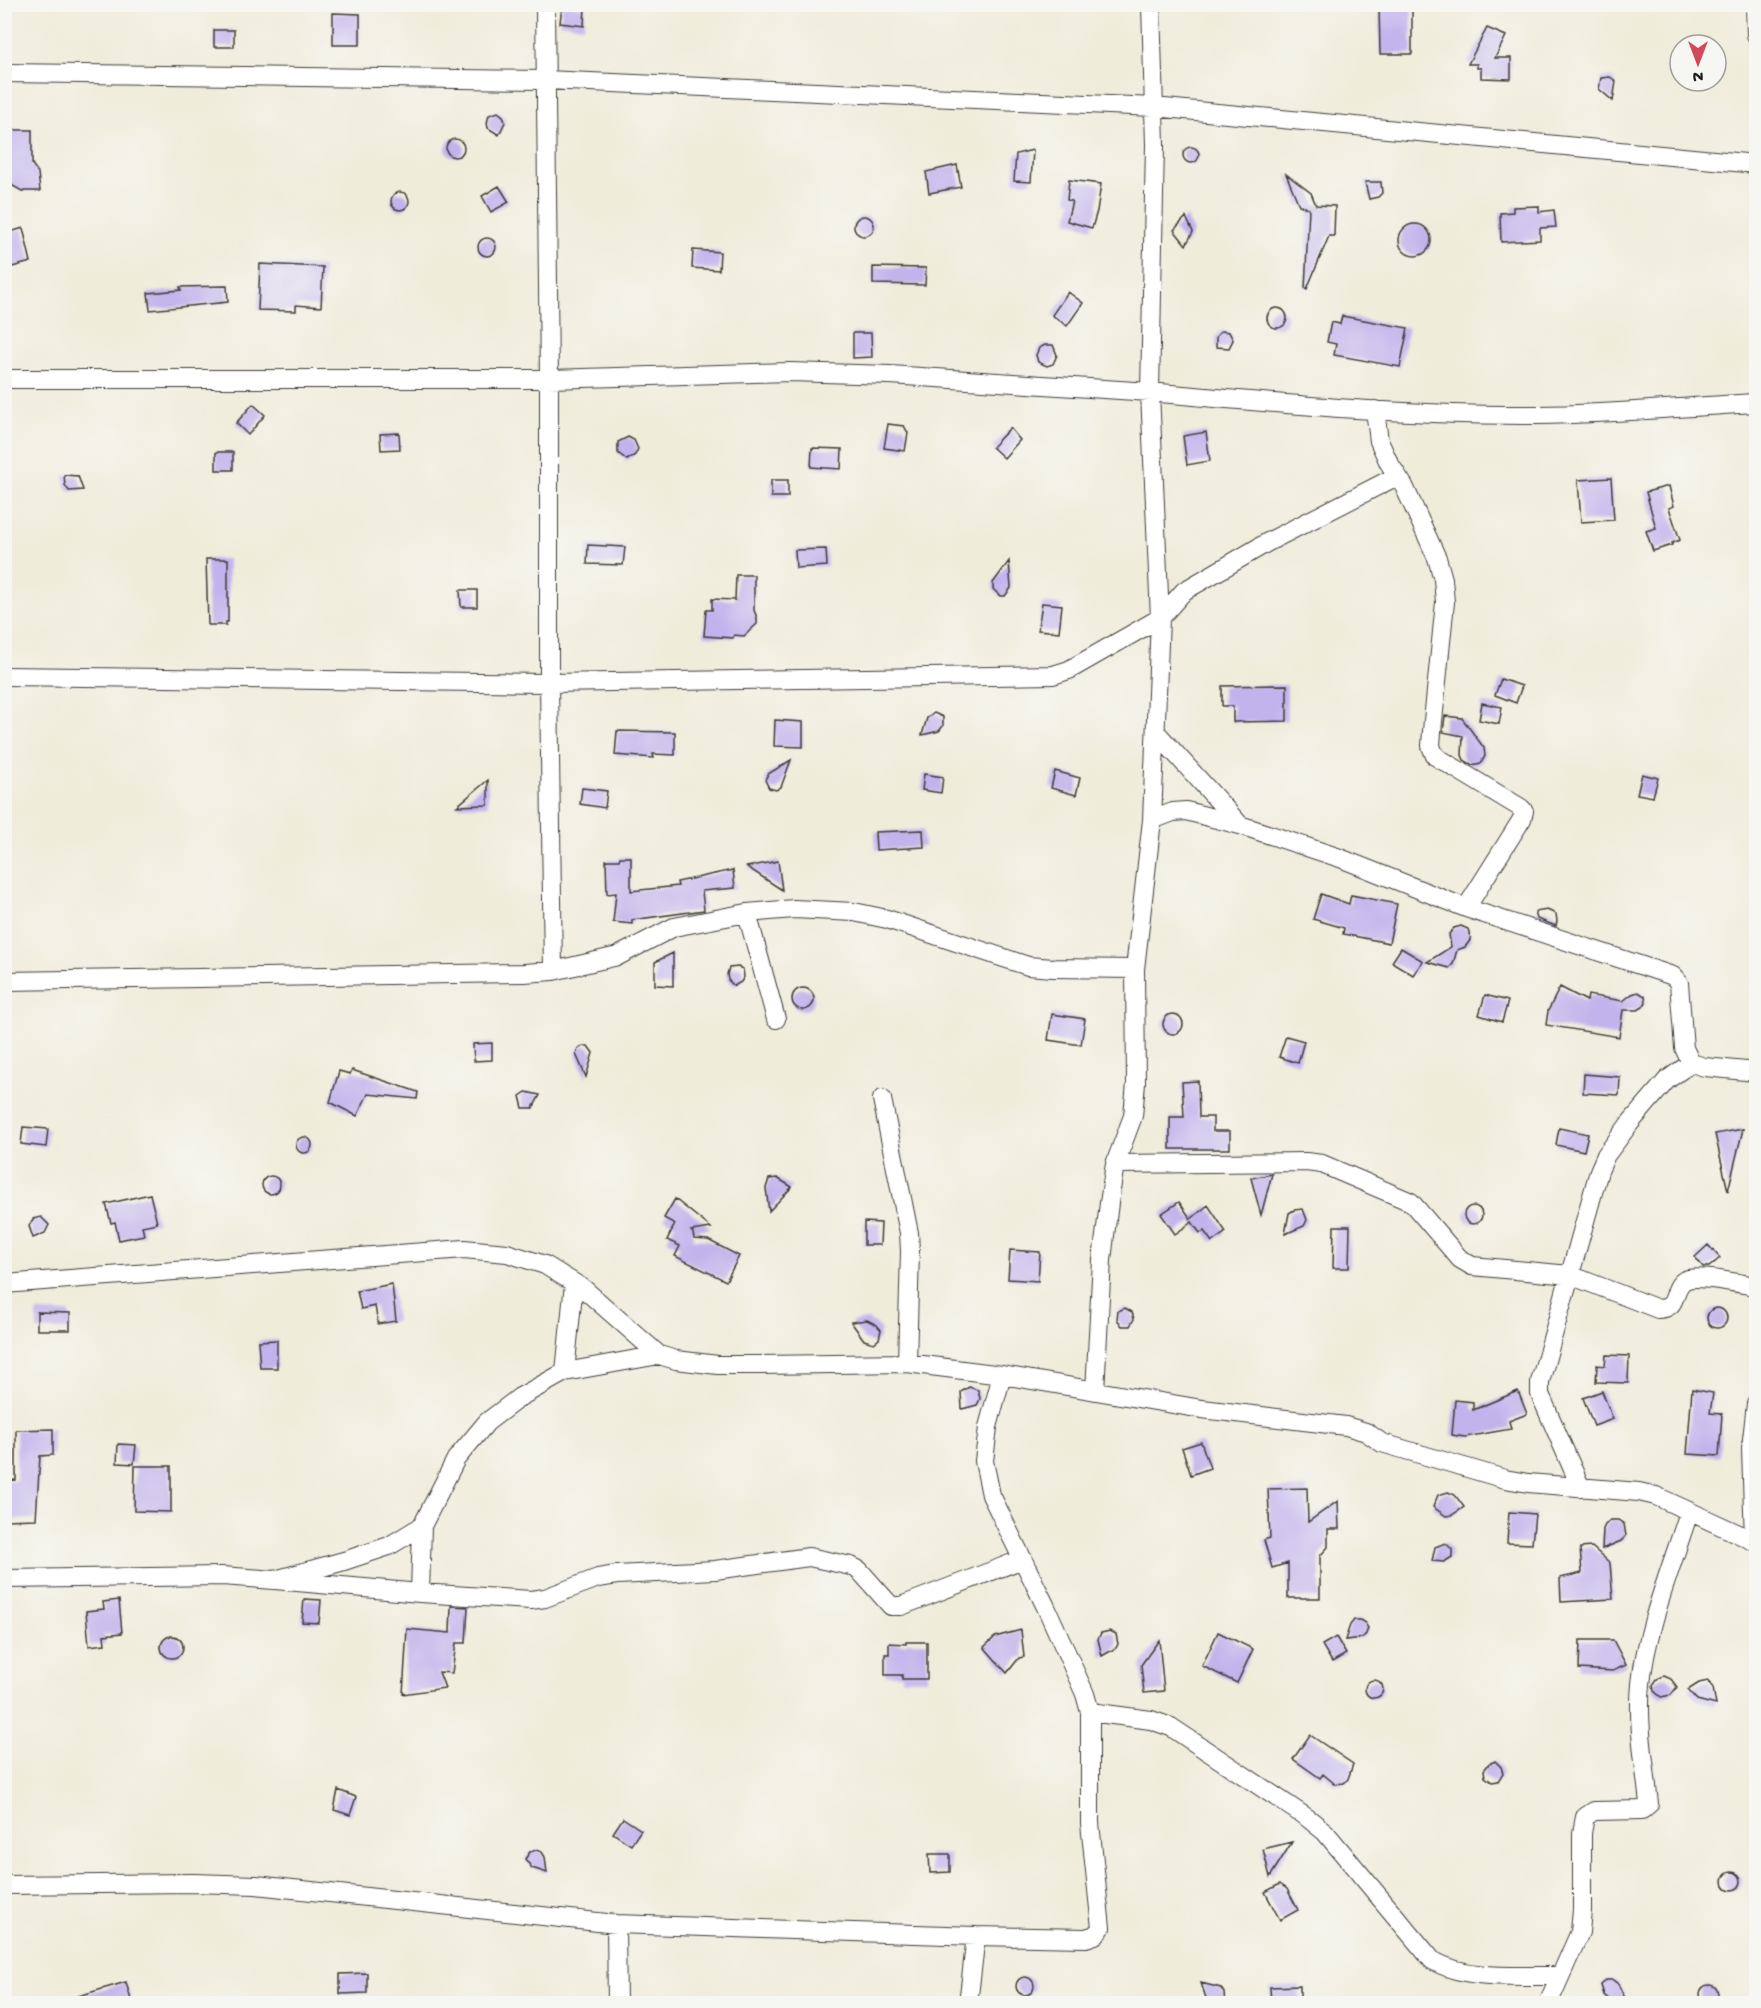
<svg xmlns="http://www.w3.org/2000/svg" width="1761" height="2008" font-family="'Gochi Hand',sans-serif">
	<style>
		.building { fill: #c1b3ec }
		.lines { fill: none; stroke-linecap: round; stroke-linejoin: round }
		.street-casing { stroke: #3c3b38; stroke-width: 20 }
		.street { stroke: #fff; stroke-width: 18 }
	</style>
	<rect width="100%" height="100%" fill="#f6f6f2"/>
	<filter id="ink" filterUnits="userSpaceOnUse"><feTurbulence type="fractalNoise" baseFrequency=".0167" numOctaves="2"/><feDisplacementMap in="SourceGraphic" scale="12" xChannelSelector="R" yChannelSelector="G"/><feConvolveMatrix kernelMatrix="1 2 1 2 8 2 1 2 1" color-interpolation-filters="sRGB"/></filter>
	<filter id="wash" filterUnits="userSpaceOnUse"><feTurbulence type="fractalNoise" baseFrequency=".008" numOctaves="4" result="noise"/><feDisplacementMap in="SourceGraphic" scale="24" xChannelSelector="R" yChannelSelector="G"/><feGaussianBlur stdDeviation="1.35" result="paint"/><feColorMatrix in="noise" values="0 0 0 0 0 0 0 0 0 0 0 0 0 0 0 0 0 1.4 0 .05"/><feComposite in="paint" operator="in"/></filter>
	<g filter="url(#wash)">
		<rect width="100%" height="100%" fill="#f0ecda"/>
		<g id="blocks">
			<path class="building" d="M562,5L585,7L584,26L560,23Z
				M1379,5H1412V54H1380Z
				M333,13L360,14V45H333Z
				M1487,28L1506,36L1495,58H1511V79L1481,78V68H1477V64H1468Z
				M214,30H234V47H214Z
				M1610,77L1616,81L1613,101L1599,89L1601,78Z
				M498,112L503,116L505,122L499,135L488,128L487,123L489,115Z
				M4,130H32V164L38,173L40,191H22L13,186L11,182L7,166H4Z
				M446 148a9 9 0 1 1 18 0a9 9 0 1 1-18 0Z
				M1183 155a8 8 0 1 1 16 0a8 8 0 1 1-16 0Z
				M1033,150L1031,182L1014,181L1016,154Z
				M957,165L961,187L929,193L926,172Z
				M1286,174L1311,193L1316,205L1335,206L1334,236H1329L1307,289L1305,288L1309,209L1299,205Z
				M1069,180L1101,184L1097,211L1092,228L1067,221L1072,201L1067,200Z
				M1365,182H1381L1382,193L1378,197L1369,199Z
				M499,186L509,202L491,212L482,196Z
				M391 201a9 9 0 1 1 18 0a9 9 0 1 1-18 0Z
				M1539,206V212L1554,210L1556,227L1540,228V240L1501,242L1500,213L1513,212V207Z
				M854 226a10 10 0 1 1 20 0a10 10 0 1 1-20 0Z
				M1186,217L1193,232L1186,245L1174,230Z
				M1399 240a16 16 0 1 1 32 0a16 16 0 1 1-32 0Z
				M23,228L31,262L12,267L4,241V234Z
				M478 247a9 9 0 1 1 18 0a9 9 0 1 1-18 0Z
				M693,250L720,252L719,270L692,268Z
				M260,264L323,267L321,307L296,305V311L258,310Z
				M873,267L926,268L925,285L873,284Z
				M227,286L228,302L150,310L148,293L181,290L180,287Z
				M1068,292L1083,303L1067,326L1052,315Z
				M1267 318a10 10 0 1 1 20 0a10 10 0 1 1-20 0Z
				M1342,316L1408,328L1400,367L1334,355L1336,344L1327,342L1331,322L1340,324Z
				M1221,331L1229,332L1233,340L1229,348L1216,347V337Z
				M853,333H871L872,357L853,358Z
				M1045,345H1053L1057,355L1053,364L1047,366L1038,362L1036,355L1039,348Z
				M253,404L265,415L248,435L236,423Z
				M888,424L904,426L908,433L905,451L884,448Z
				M1010,428L1020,440L1004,458L992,447Z
				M1206,432L1210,461L1187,465L1183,436Z
				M399,433L400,449L381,450L380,434Z
				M628,437L634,440L638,449L635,455L627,460L618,453V442Z
				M812,448L842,449L841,469L811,467Z
				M216,452H233V470H216Z
				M64,475L78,476L83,490L69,491L65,485Z
				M1611,478L1614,520L1581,522L1578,480Z
				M771,480H788V497H771Z
				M1669,486L1674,506L1669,508L1680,540L1672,543V545L1653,551L1646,531L1656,528L1646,492Z
				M588,545L625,547L623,565L587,564Z
				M826,549L827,566L796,568L795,550Z
				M206,559H228V622H226V625H208Z
				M1009,561L1011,588L1005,596H1000L993,589V583Z
				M736,575H754V610L757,618V624L744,636L734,635L733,638L704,636L706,610H712V599L735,600Z
				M460,590H477V607H461Z
				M1042,603L1062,605L1059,632L1038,630Z
				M1501,679L1522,686L1516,703L1495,695Z
				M1287,685V721L1233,722V706H1222V686Z
				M1482,703L1502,707L1499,724L1479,720Z
				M934,713L943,717V726L939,731L922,735L927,718Z
				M1445,716L1462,718L1484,748L1485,756L1481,763L1472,765L1464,760L1462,755L1463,736L1443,732Z
				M775,720L803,722V747L774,746Z
				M617,731L675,732V755L653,754L654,758L615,755Z
				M791,760L781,787L776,790L769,788L765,780L768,774Z
				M1055,771L1080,778L1076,795L1051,788Z
				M924,774L943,777L941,793L922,790Z
				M1642,774L1658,778L1653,797L1637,794Z
				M488,780V805L457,806Z
				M582,788L607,791L605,808L580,804Z
				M923,830L924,847L876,850L875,832Z
				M620,857H631V891L678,886L677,882L733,870L735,888L702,891L704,910L632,920V924L613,922L616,893L607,894L606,860H619Z
				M778,861L782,890L747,867Z
				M1321,894L1349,904L1351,895L1397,904L1389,943L1343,934L1344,928L1313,919Z
				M1547,910L1556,914L1557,921L1556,926L1537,919L1535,912Z
				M1461,926L1468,929L1471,939L1465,947L1457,950L1453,964L1449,968L1427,962L1451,947L1449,934L1454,928Z
				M1401,948L1423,961L1413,975L1392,962Z
				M673,953V986L655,985V962Z
				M738,967L743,969L744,977L741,982L734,986L728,980L727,974L729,968Z
				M1560,987L1587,1001L1588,995L1623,1001L1632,994L1638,992L1645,996L1646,1002L1643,1007L1638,1010H1623L1619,1037L1546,1025L1548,1011Z
				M792 999a11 11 0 1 1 22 0a11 11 0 1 1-22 0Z
				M1485,995L1508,1001L1502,1022L1479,1015Z
				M1052,1014L1085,1019L1081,1045L1048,1040Z
				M1163 1024a10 10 0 1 1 20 0a10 10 0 1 1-20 0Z
				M1286,1036L1304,1041L1298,1063L1279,1057Z
				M492,1043V1060L474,1061L473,1044Z
				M583,1046H588L593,1053L586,1077L576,1054L578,1049Z
				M352,1070L418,1092L417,1099L368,1094L357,1116L330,1102L339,1071L350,1074Z
				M1584,1074L1620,1077L1619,1095L1583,1093Z
				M1198,1081L1199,1117H1213V1131H1230V1149H1170V1117H1184L1182,1082Z
				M526,1092L540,1095L533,1108H523L520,1096Z
				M23,1127L48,1129L46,1147L21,1144Z
				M1559,1128L1588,1134L1584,1151L1556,1145Z
				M1743,1129L1728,1191L1715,1134Z
				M296 1145a8 8 0 1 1 16 0a8 8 0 1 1-16 0Z
				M1272,1174L1261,1215L1251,1178Z
				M262 1185a9 9 0 1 1 18 0a9 9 0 1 1-18 0Z
				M777,1178L792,1187L769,1211L766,1188L769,1179Z
				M150,1194L157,1223L142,1226L144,1235L119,1240L115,1222L111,1223L106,1204Z
				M675,1199L711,1228L691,1231L693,1233L694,1239L708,1240L739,1256L726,1281L675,1256L680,1246L667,1240L675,1224L664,1218Z
				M1179,1202L1191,1219L1208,1205L1226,1232L1212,1242L1204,1231L1200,1233L1192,1222L1175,1234L1161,1214Z
				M1464 1215a9 9 0 1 1 18 0a9 9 0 1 1-18 0Z
				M1303,1209L1307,1220L1304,1226L1285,1234L1289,1213L1294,1210Z
				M41,1217L49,1225L45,1233L33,1238L29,1226L33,1219Z
				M864,1222L881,1223L880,1245H864Z
				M1334,1226H1350L1349,1268H1333Z
				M1708,1245L1720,1258L1709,1267H1703L1695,1257Z
				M1010,1250L1040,1252L1038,1281L1008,1279Z
				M392,1284L396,1321L378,1324L375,1306L361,1309L357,1291Z
				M1125,1308L1132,1312L1134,1319L1130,1326H1122L1117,1319L1118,1311Z
				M1707 1318a10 10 0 1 1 20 0a10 10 0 1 1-20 0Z
				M37,1312L70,1313V1330H37Z
				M867,1320L877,1325L881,1330L879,1339L874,1343L864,1340L851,1322Z
				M277,1340V1368H260L258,1341Z
				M1606,1355L1629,1356L1628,1383L1596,1382L1597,1365L1605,1366Z
				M969,1387L978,1390L980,1399L977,1405L962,1409L961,1392Z
				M1692,1389L1713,1393L1710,1413L1722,1414L1719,1456L1687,1454Z
				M1518,1391L1527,1414L1509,1421L1511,1429L1465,1437L1452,1435L1455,1400L1473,1402V1410Z
				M1602,1391L1613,1419L1594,1426L1583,1398Z
				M53,1429V1455L40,1456L36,1519L4,1520V1481L16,1480V1430Z
				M1201,1442L1210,1468L1191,1475L1182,1448Z
				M118,1444L136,1445L134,1464L117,1463Z
				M135,1466H171V1512L134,1511Z
				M1307,1488L1308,1522L1338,1501L1339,1529H1328V1547L1320,1556V1598H1288V1563L1272,1568L1264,1540L1270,1538L1268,1489Z
				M1448,1492L1455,1495L1464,1507L1452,1515L1446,1516L1433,1507L1438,1495Z
				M1509,1512L1535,1514L1532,1544L1507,1543Z
				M1610,1520H1618L1624,1524L1626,1536L1621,1541L1602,1549L1603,1529L1605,1525Z
				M1445,1543L1452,1549V1557L1444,1562L1432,1561L1435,1547Z
				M1592,1547L1610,1563L1613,1599L1561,1602L1560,1578L1582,1573L1580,1548Z
				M304,1599L321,1600L319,1623L302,1622Z
				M119,1600L122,1633L104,1635L105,1644L89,1646L86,1611L104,1609L103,1602Z
				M451,1606L468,1607L466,1643H456L452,1673L439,1672L445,1688L403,1694L407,1629L450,1633Z
				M1354,1620H1360L1365,1623L1368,1628L1366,1634L1362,1638L1345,1640L1350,1625Z
				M1021,1630L1024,1657L1019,1658L1007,1673L984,1647L995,1637Z
				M1110,1631L1116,1634L1118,1644L1116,1648L1102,1656L1098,1639L1101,1633Z
				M1218,1632L1253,1649L1237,1683L1202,1666Z
				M161 1647a11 11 0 1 1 22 0a11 11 0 1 1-22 0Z
				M1336,1637L1346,1654L1332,1662L1322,1645Z
				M1159,1640L1164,1691L1144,1693L1141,1665Z
				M1580,1640H1613L1626,1665L1613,1671L1579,1669Z
				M906,1642H927V1679H902V1675H885V1654H889V1643L906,1644Z
				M1664,1676L1671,1679L1677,1687L1671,1695L1661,1697L1654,1691L1653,1685L1657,1679Z
				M1365 1689a9 9 0 1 1 18 0a9 9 0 1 1-18 0Z
				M1708,1681L1713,1688L1716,1705L1697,1700L1688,1690L1699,1683Z
				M1310,1735L1353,1764L1348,1779L1344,1783L1335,1784L1323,1774L1320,1778L1293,1759Z
				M1495,1761L1501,1767L1503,1773L1498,1781L1492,1782L1485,1777L1484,1770L1488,1765Z
				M338,1790L356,1797L350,1815L334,1810Z
				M623,1818L641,1830L631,1845L613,1833Z
				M1292,1842L1270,1877L1263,1849Z
				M536,1850L542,1852L545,1857L547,1873L532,1868L525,1859L530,1852Z
				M929,1854H950V1872L930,1873Z
				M1723 1881a9 9 0 1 1 18 0a9 9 0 1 1-18 0Z
				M1280,1884L1287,1889L1298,1910L1280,1920L1265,1892Z
				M367,1973V1993L340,1994V1974Z
				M1016 1986a9 9 0 1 1 18 0a9 9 0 1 1-18 0Z
				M1607,1980H1613L1618,1984L1628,2004H1614L1604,1995L1601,1985Z
				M126,1982L131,2000L119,2004H68V1999Z
				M1201,1983L1221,1988L1224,1993L1225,2004H1208Z
				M1700 1994a9 9 0 1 1 18 0a9 9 0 1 1-18 0Z
				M1300,1986V2004H1271L1270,1987Z"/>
		</g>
	</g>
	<g filter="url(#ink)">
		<use href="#blocks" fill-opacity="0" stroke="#3c3b38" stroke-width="1.5"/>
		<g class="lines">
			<g class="street-casing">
				<path id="street" d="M1151,4L1155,145L1150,392C1279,404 1409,416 1539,415C1612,414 1684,407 1756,403
					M1755,4L1756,35
					M4,73L545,80L1154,107L1756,164
					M4,379H549L790,372L890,375L1150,392L1160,618L1152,820L1135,969L1136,1083L1133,1116L1115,1164L1109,1203L1102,1260L1095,1391
					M1375,410L1379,441L1389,463L1404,486L1437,558L1443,579L1445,602L1432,731L1431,746L1435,756L1521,808L1524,811L1522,819L1466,908
					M4,676L549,683L1053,675L1069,670L1160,618L1184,591L1268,542L1397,476
					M1156,732L1240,825
					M1152,820L1173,812L1186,811L1240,825L1340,858L1466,908L1673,976L1679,983L1684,1048L1691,1063L1705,1067L1756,1072
					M747,913L776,1019
					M553,971L618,956L674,927L747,913L794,909L854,912L887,919L1028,966L1053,968L1135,969
					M4,981L524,973L553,971L549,683V379L545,4
					M882,1099L909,1233L910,1251L907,1363
					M1115,1164L1306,1162L1322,1164L1411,1202L1460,1259L1472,1266L1570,1275L1658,1309C1681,1308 1670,1289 1685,1280C1696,1274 1742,1284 1756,1286
					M4,1284L464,1249L507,1253L545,1265L584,1289L659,1355L676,1360L718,1365H760L907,1363L1002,1375L1202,1409L1346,1426L1366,1432L1382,1443L1505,1479L1528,1483L1639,1492L1656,1496L1756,1542
					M565,1372L574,1283
					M1581,1488L1540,1394V1382L1599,1171L1606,1155L1630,1123L1667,1080L1691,1063
					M1754,1541L1751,1448L1756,1404
					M4,1579L222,1576L275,1580L344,1561L389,1546L422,1526L456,1459L487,1422L520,1397L565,1372L659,1355
					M275,1580L420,1593L531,1600L545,1598L598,1578L617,1575L715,1570L809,1557L851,1566L859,1570L891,1606H901L1023,1559
					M420,1593L422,1526
					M1090,1712L1151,1720L1171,1727L1309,1819L1325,1832L1432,1960C1467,1981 1520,1975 1560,1976
					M4,1885L193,1883L256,1885L616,1924L976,1936L968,2004
					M616,1924L617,2004
					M976,1936L1086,1938L1095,1935L1101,1928L1090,1823V1712L1085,1694L1046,1607L991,1495L984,1461L988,1427L1002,1375
					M1548,2004L1580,1932L1582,1910V1833L1585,1817L1594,1811L1642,1810L1649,1804C1645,1764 1637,1724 1641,1684C1646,1629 1672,1566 1689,1512"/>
			</g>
			<use href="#street" class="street"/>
		</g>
	</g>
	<rect width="1761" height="2008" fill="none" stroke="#f6f6f2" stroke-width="24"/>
	<g transform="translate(1698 63) rotate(180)"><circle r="28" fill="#f6f6f2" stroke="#9f9f9c" stroke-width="1.5"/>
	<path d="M0-4.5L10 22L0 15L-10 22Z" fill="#d1495b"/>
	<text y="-9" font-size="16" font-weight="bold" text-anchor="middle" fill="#1c1c1c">N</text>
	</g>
</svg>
